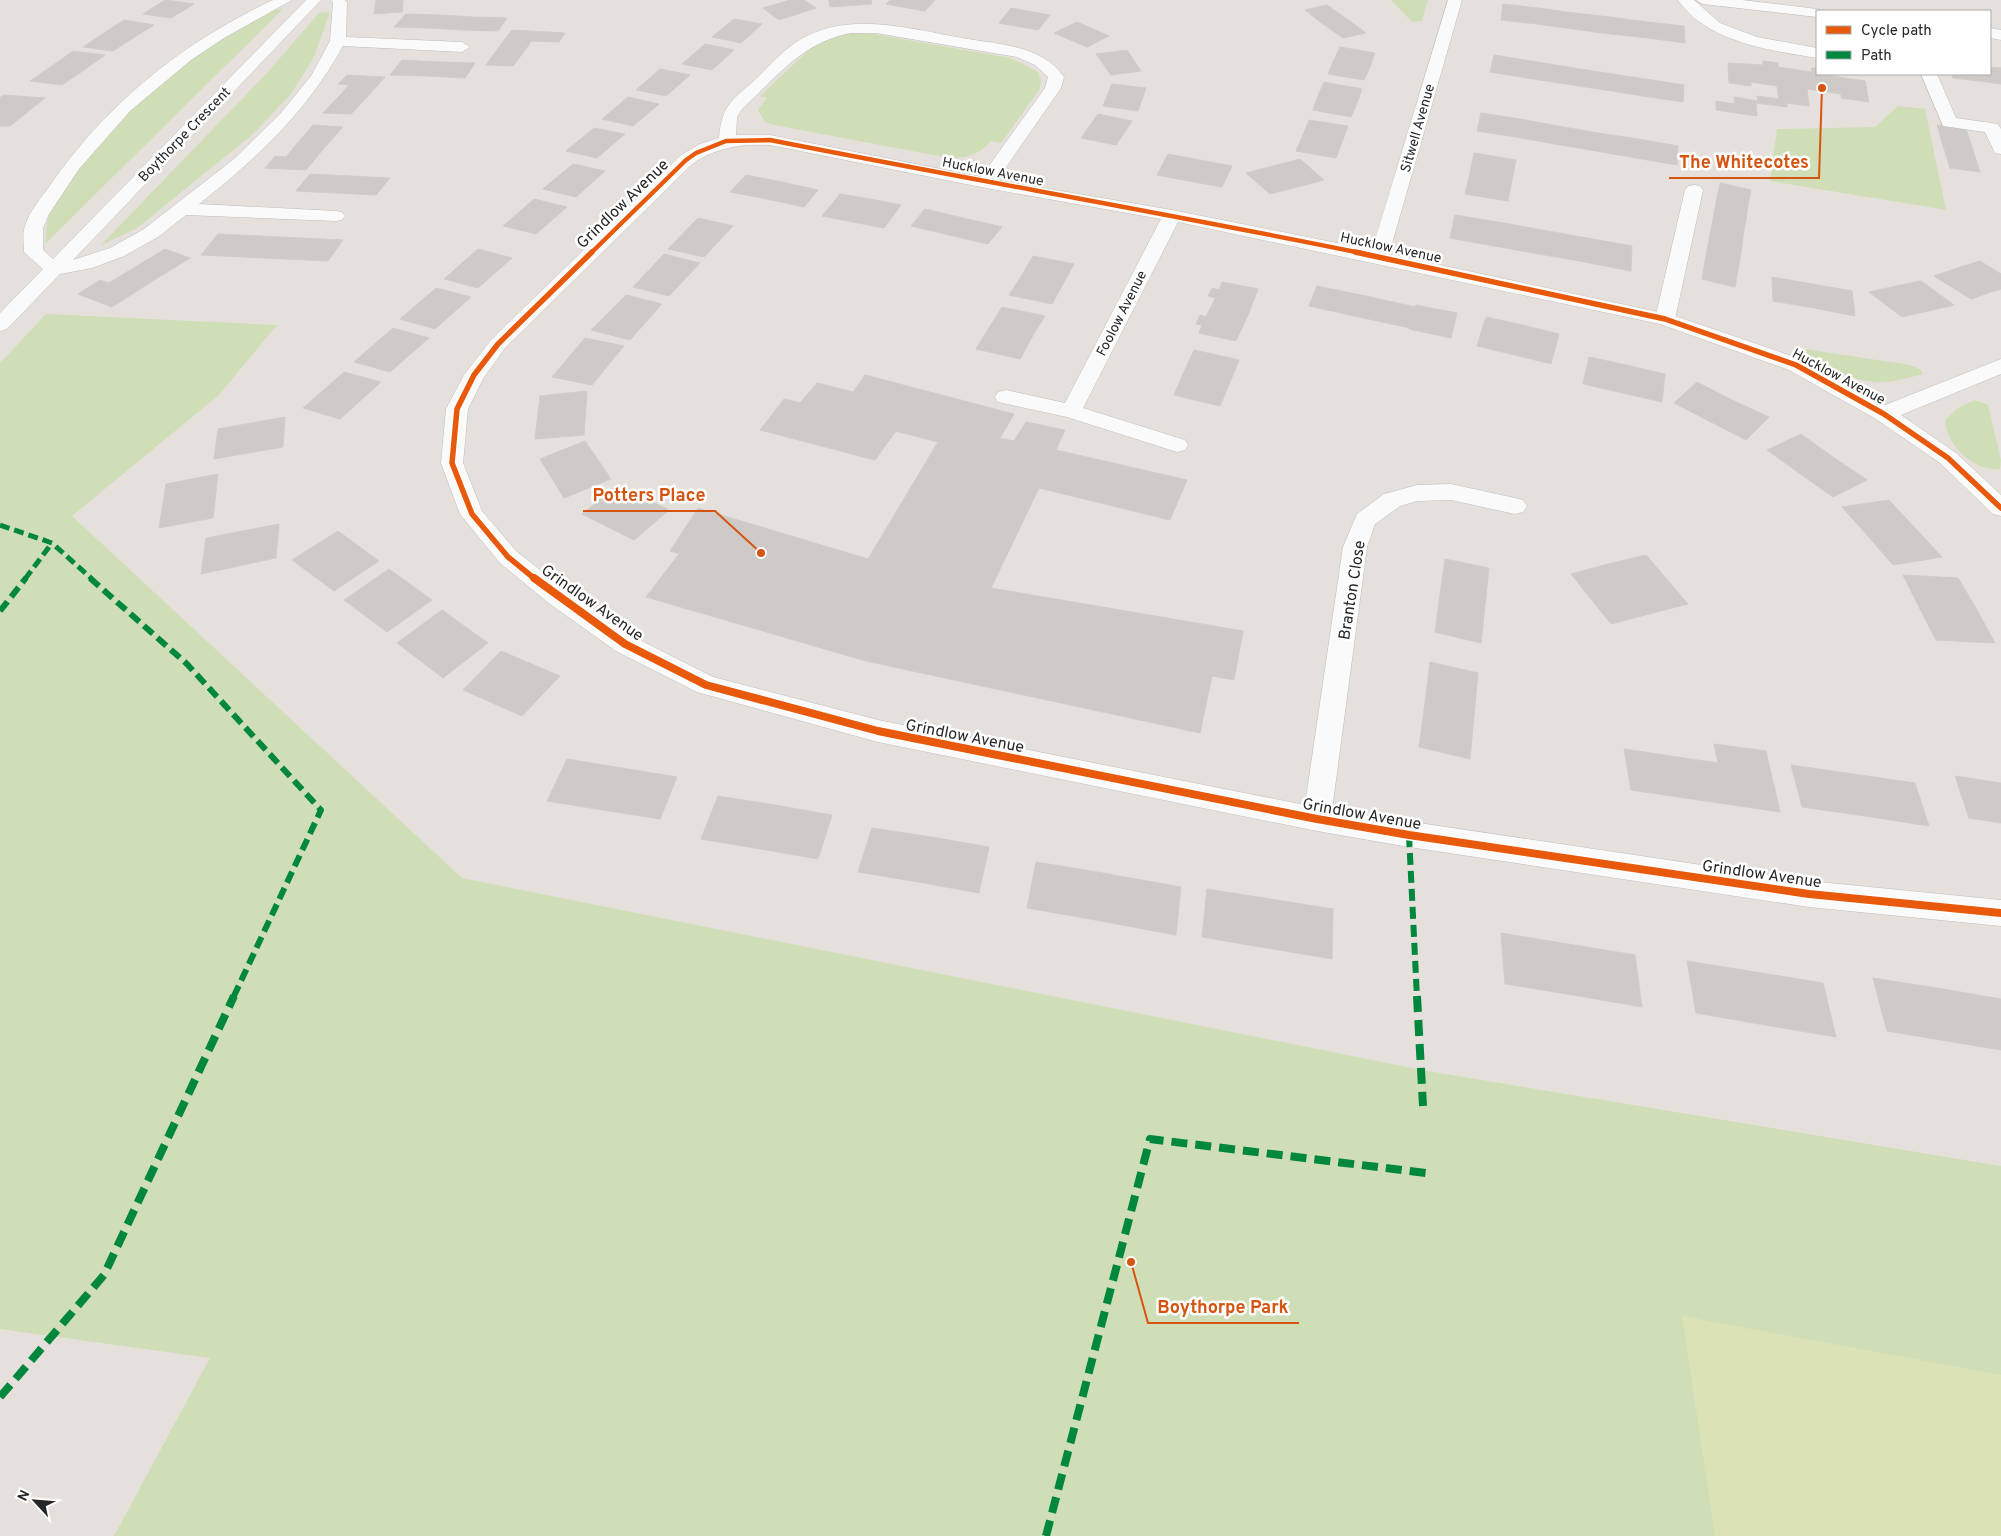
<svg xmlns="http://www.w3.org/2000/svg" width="2001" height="1536" font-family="Overpass,sans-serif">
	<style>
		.green { fill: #d0deb7 }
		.pitch { fill: #dbe2b5 }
		.building { fill: #cecac8; stroke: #d0ccc8 }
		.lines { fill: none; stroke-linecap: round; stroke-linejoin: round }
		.service-casing { stroke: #bfbdbe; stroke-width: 1 }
		.minor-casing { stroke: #bfbdbe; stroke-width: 1 }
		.tertiary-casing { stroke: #bfbdbe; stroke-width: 1 }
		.service { fill: #fbfafa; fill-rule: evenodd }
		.minor { fill: #fbfafa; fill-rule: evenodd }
		.tertiary { fill: #fbfafa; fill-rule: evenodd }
		.quiet-far2 { stroke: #00873e; stroke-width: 5; stroke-dasharray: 10 5; stroke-linecap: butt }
		.quiet-far1 { stroke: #00873e; stroke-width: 6; stroke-dasharray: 12 6; stroke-linecap: butt }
		.quiet { stroke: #00873e; stroke-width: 8; stroke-dasharray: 16 8; stroke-linecap: butt }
		.cycleway-far2-casing { stroke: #fff; stroke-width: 6 }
		.cycleway-far1-casing { stroke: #fff; stroke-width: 8 }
		.cycleway-casing { stroke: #fff; stroke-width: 11 }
		.cycleway-far2 { stroke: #e8590c; stroke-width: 4.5 }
		.cycleway-far1 { stroke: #e8590c; stroke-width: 5.5 }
		.cycleway { stroke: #e8590c; stroke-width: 8 }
		.labels { text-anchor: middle; stroke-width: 5; stroke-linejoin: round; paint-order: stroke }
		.far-street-label { font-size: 14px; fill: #272727; stroke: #fff }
		.street-label { font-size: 16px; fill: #272727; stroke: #fff }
		.leader { fill: none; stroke: #d5540f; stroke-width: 2 }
		.callout-dot { fill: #d5540f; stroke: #fff; stroke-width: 2 }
		.callout-label { font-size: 18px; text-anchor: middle; font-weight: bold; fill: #d5540f; stroke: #fff; stroke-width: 5; stroke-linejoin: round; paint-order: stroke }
	</style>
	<rect width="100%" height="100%" fill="#e6e0dc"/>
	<path class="green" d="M1391,0H1428L1422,21L1412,22Z
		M284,8L45,244C47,235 46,223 49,214C51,207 57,201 61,194C98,132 212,23 284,8Z
		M327,12L330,13L313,59L291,94L253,134L136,229L101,245L266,74L319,13Z
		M855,33L873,34L1011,58L1038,72L1041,80L1040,89L1001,143L991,141C979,155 967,158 949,158L774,125L765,122L758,110L767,98L760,96L814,45L841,34Z
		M1898,106L1925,109L1946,210L1770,181L1777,129L1875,127Z
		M46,314L277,325L219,395L72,516L462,878L1422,1070L2001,1166V1536H114L210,1358L0,1329V363Z
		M1805,349L1910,365L1920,369L1923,374C1911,377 1898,381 1885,382C1854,384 1825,365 1798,352V349Z
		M1974,400L1988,405L2001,460L2000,469C1974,472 1946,445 1945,420L1958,408Z"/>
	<path class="pitch" d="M1682,1316L2001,1375V1536H1715Z"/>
	<path class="building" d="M165,0H166L194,4L171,18L143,14Z
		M376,0H403L402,12L374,14Z
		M790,0H804L816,8L779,20L763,8Z
		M829,0H871L872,4L830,7Z
		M890,0H935L925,11L886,4Z
		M1503,4L1538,8L1537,24L1501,20Z
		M1327,5L1347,19L1323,24L1305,10Z
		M1011,8L1050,15L1038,30L999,23Z
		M1538,8L1574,13L1573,29L1537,24Z
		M1574,13L1610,17V34L1573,29Z
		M406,14L439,15L429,28L394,27Z
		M439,15L474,17L463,30L429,28Z
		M474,17L507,18L498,31L463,30Z
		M1610,17L1647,22L1648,38L1610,34Z
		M734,19L762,24L741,43L712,37Z
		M1347,19L1366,33L1343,38L1323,24Z
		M124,20L154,25L133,38L104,33Z
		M1077,22L1109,36L1087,47L1054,33Z
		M1647,22L1684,26L1685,43L1648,38Z
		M512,30L565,33L559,42L531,41L526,49L499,47Z
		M104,33L133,38L113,51L83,47Z
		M705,44L734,50L712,70L682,64Z
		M499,47L526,49L513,66L486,65Z
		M1340,47L1375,53L1370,67L1334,60Z
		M1127,50L1141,71L1111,75L1096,54Z
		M73,51L105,55L84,70L52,66Z
		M1494,55L1531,61L1527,78L1490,72Z
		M402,60L439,62L428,76L390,75Z
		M1334,60L1370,67L1364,80L1328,74Z
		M1531,61L1568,67L1566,84L1527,78Z
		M1763,61L1778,63V67L1812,72L1811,68H1817V74L1865,81L1869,102L1841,98V94L1807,89L1809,106L1787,103V107L1756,103L1757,116L1716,110V101L1735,104L1734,97L1758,101L1757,96L1779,99L1777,86L1751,82V86L1729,83L1728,63L1763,65Z
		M439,62L475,63L465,78L428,76Z
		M52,66L84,70L62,85L30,81Z
		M1568,67L1606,73L1605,90L1566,84Z
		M1990,67L2001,68V84L1987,82L1983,74H1990Z
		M660,69L690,75L666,96L636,90Z
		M1606,73L1645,79L1643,96L1605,90Z
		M1951,74H1983L1987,82L1953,78Z
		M347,75L385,77L369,95L341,94L349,85L338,84Z
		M1645,79L1684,85L1683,102L1643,96Z
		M1324,82L1362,89L1357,103L1318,96Z
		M1112,84L1146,88L1138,111L1103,106Z
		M341,94L369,95L351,114L323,113Z
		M3,95L45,98L10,126H0V98Z
		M1318,96L1357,103L1351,117L1313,110Z
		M628,97L659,104L633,126L602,119Z
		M1481,113L1520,119L1516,137L1477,131Z
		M1098,114L1132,121L1116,145L1081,138Z
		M1520,119L1558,126L1555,144L1516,137Z
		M1309,120L1348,126L1342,142L1303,135Z
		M313,125L343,127L325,147L295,146Z
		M1937,125L1966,129L1980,172L1950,168Z
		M1558,126L1598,133L1596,151L1555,144Z
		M594,128L625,134L597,158L566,151Z
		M1598,133L1638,139L1636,158L1596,151Z
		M1303,135L1342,142L1336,158L1296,151Z
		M1638,139L1678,146L1677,165L1636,158Z
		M295,146L325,147L306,170L265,168L275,156L286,157Z
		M1474,153L1516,160L1512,180L1470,173Z
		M1168,154L1200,160L1189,181L1157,175Z
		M1300,159L1324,180L1297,187L1273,166Z
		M1200,160L1232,166L1222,187L1189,181Z
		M573,164L605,171L576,197L543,189Z
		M1273,166L1297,187L1270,194L1246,173Z
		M1470,173L1512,180L1508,201L1465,194Z
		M310,174L350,176L336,193L296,191Z
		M746,175L782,182L767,199L730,192Z
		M350,176L390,178L376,195L336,193Z
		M782,182L818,190L804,207L767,199Z
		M1720,183L1751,190L1748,205L1717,198Z
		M840,194L870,199L853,222L822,216Z
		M1717,198L1748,205L1746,220L1714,214Z
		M534,199L567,207L536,234L503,226Z
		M870,199L901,205L884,228L853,222Z
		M925,209L963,218L949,235L911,226Z
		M1714,214L1746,220L1743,236L1711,229Z
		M1455,215L1498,222L1494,246L1450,238Z
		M698,218L733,226L704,257L668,249Z
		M963,218L1002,227L988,244L949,235Z
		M1498,222L1542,230L1539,254L1494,246Z
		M1711,229L1743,236L1741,253L1708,245Z
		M1542,230L1587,238L1585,262L1539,254Z
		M218,234L260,236L243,257L201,255Z
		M260,236L301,238L285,259L243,257Z
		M301,238L343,240L328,261L285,259Z
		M1587,238L1632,246L1631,271L1585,262Z
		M1708,245L1741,253L1738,270L1705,262Z
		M165,249L190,258L151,282L127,272Z
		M478,249L512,258L478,288L444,279Z
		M664,254L700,263L669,296L633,287Z
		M1033,256L1074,264L1063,284L1022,275Z
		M1980,261L2001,274V289L1994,291L1957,268Z
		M1705,262L1738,270L1735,287L1702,279Z
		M1957,268L1994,291L1971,299L1934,276Z
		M127,272L151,282L112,307L78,294L100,280L109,283Z
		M1022,275L1063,284L1052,304L1009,295Z
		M1772,277L1812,284L1814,308L1773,301Z
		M1921,281L1954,305L1928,311L1896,286Z
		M1222,282L1258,289L1248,315L1211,307L1215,298L1208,296L1212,288L1219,290Z
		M1812,284L1852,291L1855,316L1814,308Z
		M1317,286L1366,296L1359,317L1309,306Z
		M1896,286L1928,311L1902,317L1869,292Z
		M436,288L471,297L435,329L400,319Z
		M626,295L662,304L630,340L591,330Z
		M1366,296L1415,307L1410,328L1359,317Z
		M1416,305L1457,313L1451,338L1409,329Z
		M1002,307L1045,316L1032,337L989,328Z
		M1211,307L1248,315L1236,341L1199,333L1202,325L1196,324L1200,315L1206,317Z
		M1486,317L1522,325L1515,355L1477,346Z
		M1522,325L1559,334L1551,364L1515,355Z
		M393,328L429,338L390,372L354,362Z
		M989,328L1032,337L1020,359L976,349Z
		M585,338L624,346L592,385L552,377Z
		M1194,350L1239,360L1230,382L1184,372Z
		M1589,357L1626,365L1623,393L1583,384Z
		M1626,365L1665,374L1662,402L1623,393Z
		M344,372L381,382L340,419L303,408Z
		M1184,372L1230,382L1220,406L1174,395Z
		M865,375L1014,414L1000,438L1014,441L1026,422L1065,430L1056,450L1187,480L1170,520L1039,488L991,588L1243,631L1234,680L1212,676L1200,733L866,661L646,597L679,554L670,551L698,508L868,559L938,442L896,431L875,460L760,430L784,399L800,403L817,383L853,392Z
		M1697,382L1732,400L1709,421L1674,403Z
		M587,391L584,435L535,439L540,396Z
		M1732,400L1769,417L1746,440L1709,421Z
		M285,417L283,447L214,459L218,429Z
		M1801,434L1833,457L1799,473L1767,450Z
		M585,441L611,479L564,498L540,459Z
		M1833,457L1867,480L1833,497L1799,473Z
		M218,474L213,518L159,528L166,484Z
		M618,485L669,510L634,540L582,514Z
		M1889,500L1915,528L1867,535L1842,507Z
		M279,524L276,558L201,574L206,538Z
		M1915,528L1942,557L1893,565L1867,535Z
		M338,531L379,561L334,591L292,560Z
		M1646,555L1688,604L1649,614L1608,564Z
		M1445,559L1489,568L1485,605L1440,595Z
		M1608,564L1649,614L1611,624L1571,574Z
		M389,569L432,600L387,632L344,600Z
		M1903,575L1958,578L1977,610L1919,607Z
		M1440,595L1485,605L1481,643L1435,632Z
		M1919,607L1977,610L1995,643L1936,640Z
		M442,610L488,643L443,678L397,643Z
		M501,651L560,676L522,716L463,690Z
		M1430,662L1478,673L1474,715L1425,703Z
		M1425,703L1474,715L1470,759L1419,747Z
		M1714,744L1766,751L1780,812L1692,799L1684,758L1718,763Z
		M1624,749L1684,758L1692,799L1631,790Z
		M567,759L622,768L603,810L547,801Z
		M1791,765L1853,774L1865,816L1802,807Z
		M622,768L677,777L660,819L603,810Z
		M1853,774L1915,783L1929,826L1865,816Z
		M1955,776L2001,783V823L1969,818Z
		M718,796L775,805L760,849L701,839Z
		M775,805L832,815L818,859L760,849Z
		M872,828L931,837L918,882L858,872Z
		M931,837L989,847L979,893L918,882Z
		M1036,862L1097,872L1090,919L1027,908Z
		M1097,872L1181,887L1176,935L1090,919Z
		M1207,889L1270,899L1267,948L1202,937Z
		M1270,899L1333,909L1332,959L1267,948Z
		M1501,933L1568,944L1573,995L1505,984Z
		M1568,944L1635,955L1642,1007L1573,995Z
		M1687,961L1755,972L1765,1025L1696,1013Z
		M1755,972L1823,983L1836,1037L1765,1025Z
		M1873,978L1943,989L1959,1043L1887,1031Z
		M1943,989L2001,999V1050L1959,1043Z"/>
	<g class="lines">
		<g class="service-casing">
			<path id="service" d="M1678,0H1694L1720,23L1757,37L1817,48V58C1770,50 1708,43 1678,0Z
				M1921,74H1937L1956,118L1998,124L2001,129V154L1995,153L1985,132L1943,126Z
				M1694,185L1700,186L1703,190L1675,319L1672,323L1665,325L1658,323L1655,319L1685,190L1688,186Z"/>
		</g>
		<g class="minor-casing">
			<path id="minor" d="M273,0H292L224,38L191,60L130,111L79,169L49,214L43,228V250L53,259L306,0H321L73,260L110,248L144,229L234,159L280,114L311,76L330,41L333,3L331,0H345L347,3L346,37L462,42L470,47L462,52L343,46C306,113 258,157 199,204L336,211L342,212L345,216L342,220L336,221L186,215L158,237L124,256L92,268L60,274L7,329L0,331V313L43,269L24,252C24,243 22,234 25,226C29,211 43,196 51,184C107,103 185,41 273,0Z
				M1448,0H1462L1389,254L1672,315L1803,360L1885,405L2001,359V374L1901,415L1956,453L2001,495V516L1993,514L1940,463L1876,419L1789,370L1660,324L1178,222L1083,408L1185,440L1188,445L1185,450L1177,452L1067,417L998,402L995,397L998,392L1006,390L1065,403L1161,219L986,188L770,145C740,144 718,147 692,164L505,348L484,377L468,409L463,463L482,511L516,551L568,592L634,637L713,677L878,720L1305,805L1343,547L1357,514L1384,494L1392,492L1417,485L1451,484L1515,498L1523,500L1527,506L1523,512L1515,514L1451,500L1417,501L1400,506L1375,524L1367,547L1332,810L1809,881L2001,900V926L1809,907L1409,847L1317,831L878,742L697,692L616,651L550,604L500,563L460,514L441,463L446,409L464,375L491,340L680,156L700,144L719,138C722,102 734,100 758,77C773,62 788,45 807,36C857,11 917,31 968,39C1003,45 1042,46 1064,77L1061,88L997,180L1172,210L1372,250ZM851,33H876L1017,57L1035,65L1048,77L1045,88L981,177L770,135H736L737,117L742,109C777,77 802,42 851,33Z"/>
		</g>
		<g class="tertiary-casing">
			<path id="tertiary" d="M1696,0H1742L1817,9L1823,11H1817V17L1703,4Z
				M1990,28L2001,30V40L1990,38Z"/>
		</g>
		<use href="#service" class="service"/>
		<use href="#minor" class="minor"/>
		<use href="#tertiary" class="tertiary"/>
		<path class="quiet-far2" d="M0,525L52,543L92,579
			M25,579L52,543"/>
		<path class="quiet-far1" d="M90,578L187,664L321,810L233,998
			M0,611L26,578
			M1409,835L1417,998"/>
		<path class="quiet" d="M1417,996L1423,1106
			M0,1397L104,1275L234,996
			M1046,1536L1150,1139L1426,1173"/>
		<g class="cycleway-far2-casing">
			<path id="cycleway-far2" d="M591,253L686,160L696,153L726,141L770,140C967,179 1165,213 1361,253"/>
		</g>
		<g class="cycleway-far1-casing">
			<path id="cycleway-far1" d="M1355,252L1665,319L1796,365L1884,414L1948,458L2001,508
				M535,579L508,557L472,514L452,463L457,409L474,375L498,344L592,252"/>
		</g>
		<g class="cycleway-casing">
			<path id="cycleway" d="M534,578L625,644L706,685L878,731L1317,819L1409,835L1809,894L2001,913"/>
		</g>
		<use href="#cycleway-far2" class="cycleway-far2"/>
		<use href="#cycleway-far1" class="cycleway-far1"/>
		<use href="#cycleway" class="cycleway"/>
	</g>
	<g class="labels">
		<g class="far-street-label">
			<text transform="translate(1417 128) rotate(-74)" y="5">Sitwell Avenue</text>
			<text transform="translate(184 134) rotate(-46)" y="5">Boythorpe Crescent</text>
			<text transform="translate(993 171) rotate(11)" y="5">Hucklow Avenue</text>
			<text transform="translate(1391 247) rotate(12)" y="5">Hucklow Avenue</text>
			<text transform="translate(1121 313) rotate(-63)" y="5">Foolow Avenue</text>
			<text transform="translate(1839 376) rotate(28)" y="5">Hucklow Avenue</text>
		</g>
		<g class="street-label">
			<text transform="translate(622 203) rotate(-44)" y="6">Grindlow Avenue</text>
			<text transform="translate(1351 590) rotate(-81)" y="6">Branton Close</text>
			<text transform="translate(593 602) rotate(35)" y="6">Grindlow Avenue</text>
			<text transform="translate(965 735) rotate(11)" y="6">Grindlow Avenue</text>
			<text transform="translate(1362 813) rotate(10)" y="6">Grindlow Avenue</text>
			<text transform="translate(1762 873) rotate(8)" y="6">Grindlow Avenue</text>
		</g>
	</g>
	<path class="leader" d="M1822 88L1819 178H1669M761 553L715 511H583M1131 1262L1148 1323H1299"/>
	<g class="callout-dot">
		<circle cx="1822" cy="88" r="5"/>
		<circle cx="761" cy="553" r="5"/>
		<circle cx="1131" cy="1262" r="5"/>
	</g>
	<g class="callout-label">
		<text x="1744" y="168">The Whitecotes</text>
		<text x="649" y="501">Potters Place</text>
		<text x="1223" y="1313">Boythorpe Park</text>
	</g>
	<rect x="1816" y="10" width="175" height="65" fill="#ffffff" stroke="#a9a9a9"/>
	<rect x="1826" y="26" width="25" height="8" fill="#e8590c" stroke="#a9a9a9"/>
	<text x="1861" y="35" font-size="15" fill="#272727">Cycle path</text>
	<rect x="1826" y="51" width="25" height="8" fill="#00873e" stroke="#a9a9a9"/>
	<text x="1861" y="60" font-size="15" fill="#272727">Path</text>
	<g transform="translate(35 1501) rotate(296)" stroke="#ffffff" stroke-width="4" paint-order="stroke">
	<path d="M0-4L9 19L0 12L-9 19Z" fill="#272727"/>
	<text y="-8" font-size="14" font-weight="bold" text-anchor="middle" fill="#272727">N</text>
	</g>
</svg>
